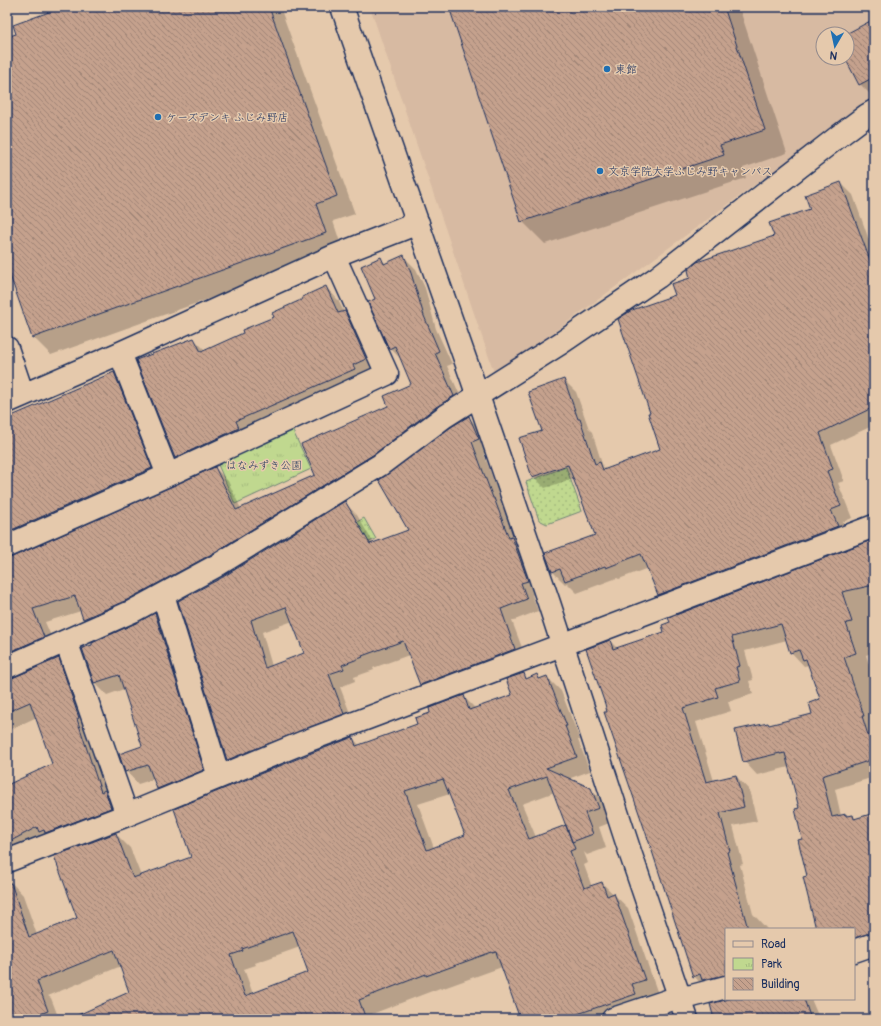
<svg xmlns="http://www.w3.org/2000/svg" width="881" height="1026" font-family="Pangolin,'Klee One',sans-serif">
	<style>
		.built { fill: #d7baa2; fill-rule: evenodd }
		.grass { fill: url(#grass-dots); stroke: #6e8476 }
		.park { fill: url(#park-tufts); stroke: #6e8476 }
		.shadow { fill: #0003; fill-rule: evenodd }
		.building { fill: url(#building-back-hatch); stroke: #1b2f5e; fill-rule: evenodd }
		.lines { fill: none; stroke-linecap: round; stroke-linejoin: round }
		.minor-casing { stroke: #1b2f5e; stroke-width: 25 }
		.tertiary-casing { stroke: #1b2f5e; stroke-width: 25 }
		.minor { stroke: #e5c9ac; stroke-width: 22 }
		.tertiary { stroke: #e5c9ac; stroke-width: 22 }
		.poi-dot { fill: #1f6fb2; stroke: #e5c9ac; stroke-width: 1.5 }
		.labels { text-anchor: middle; stroke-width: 3; stroke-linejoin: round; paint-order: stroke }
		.poi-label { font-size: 11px; fill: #1b2f5e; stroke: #e5c9ac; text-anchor: start }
		.park-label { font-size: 11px; fill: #2c4063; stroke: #e5c9ac }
	</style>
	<defs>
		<pattern id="grass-dots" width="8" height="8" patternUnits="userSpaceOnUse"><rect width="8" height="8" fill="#c0d88f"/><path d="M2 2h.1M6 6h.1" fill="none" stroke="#a4ba7e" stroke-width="1.8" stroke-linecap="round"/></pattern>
		<pattern id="park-tufts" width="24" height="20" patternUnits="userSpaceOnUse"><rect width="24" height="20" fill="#c0d88f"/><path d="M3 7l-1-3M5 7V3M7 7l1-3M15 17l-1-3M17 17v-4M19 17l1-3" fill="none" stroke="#a4ba7e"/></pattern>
		<pattern id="building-back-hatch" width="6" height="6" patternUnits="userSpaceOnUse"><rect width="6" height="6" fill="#c5a18d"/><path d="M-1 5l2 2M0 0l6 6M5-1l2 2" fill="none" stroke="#9f8476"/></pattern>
	</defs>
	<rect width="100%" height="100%" fill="#e5c9ac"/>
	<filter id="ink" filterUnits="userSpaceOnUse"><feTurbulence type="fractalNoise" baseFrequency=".025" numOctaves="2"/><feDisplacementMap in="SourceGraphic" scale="8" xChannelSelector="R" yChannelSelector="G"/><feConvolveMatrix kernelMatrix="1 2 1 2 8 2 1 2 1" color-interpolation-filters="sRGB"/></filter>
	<g filter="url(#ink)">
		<path class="built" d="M370,7H874V100L857,110L495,375ZM823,34H847V58H823Z"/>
		<path class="grass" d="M566,467L582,511L547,524L539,520L526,482Z
			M364,518L376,539L347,551L337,533Z"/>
		<path class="park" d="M291,427L311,469L235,504L216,460Z"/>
		<path class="shadow" d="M66,7H280L355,214L333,221L343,251L51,355L33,337L7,264V38L17,35Z
			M450,7H739L787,153L743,168L746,178L545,244L522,221Z
			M779,7H799L784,12Z
			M874,20V95L872,96L860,84L846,58Z
			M841,183L853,195L874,254V434L870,427L831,445L844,481L838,483L852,518L843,522L849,538L671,606L659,594L648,568L619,579L617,578L577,593L567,583L565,584L553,572L596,535L574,478L545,488L533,476L543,432L564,380L576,392L589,429L592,432L603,467L607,470L661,450L651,414L676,296L692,278L776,237L811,209Z
			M404,257L416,269L425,288L436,329L452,364L447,366L466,409L97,632L84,619L81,611L45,622L57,650L10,672L7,680L58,659L71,672L123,821L7,863V786L54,764L37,717L7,731V559L215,468L228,481L241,509L317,475L413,384L402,360L390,348L376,300L381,259L386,264Z
			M326,287L338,300L344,312L357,324L378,371L188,470L176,458L194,339L206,351L244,334L275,318Z
			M114,373L127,386L164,481L9,552L7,559V419Z
			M469,418L481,430L490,451L484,454L504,509L506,511L540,593L532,595L538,611L512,621L527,661L432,697L420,685L409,655L373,668L374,670L354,677L355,681L340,687L355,726L240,772L228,760L179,601L223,578L345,503L357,515L374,544L409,530ZM293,621L305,654L272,666L262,632Z
			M874,540V652L866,655L874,680V777L835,789L841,816L845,815L848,817L853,816L856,819L874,814V949L854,955V929H817L808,877L800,809L789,767L757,775L744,761L768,724L770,725L814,714L822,700L809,665L804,666L791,652L787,640L745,651L753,680L749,681L753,694L728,702L731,711L696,722L714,781L736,776L749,790L757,821L733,826L743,864L740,865L753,914L767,929H726V991L707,990L694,976L608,712L610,641L618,649L666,633Z
			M155,614L167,626L215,782L170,801L158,789L154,779L138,784L126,771L143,747L124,689L107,695L95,683L83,649L93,645Z
			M523,674L528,679L537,676L541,680L547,677L561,691L580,740H578L590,771L568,779L590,789L605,803L612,822L599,827L606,848L587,855L584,852L588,863L584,865L592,887L602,883L628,908L658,994L616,1019H521L502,967L441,989L440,988L372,1014L374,1019H72L130,993L121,966L48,996L51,998L59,1019H7V882L10,881L23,895L37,935L78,918L116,834L130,848L141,876L193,858L353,738L360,746L418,724L432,713L463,696L476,709L514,695ZM555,792L569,830L536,837L522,804ZM450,794L466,836L434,848L418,804ZM300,947L309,973L253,994L244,969L256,965L255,963Z
			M731,999H811L817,1013L822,1019H715Z"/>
		<path class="building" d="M63,7H269L337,196L316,204L326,233L32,338L7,267V37L16,34L13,25Z
			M449,7H724L765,130L720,145L724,155L521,222Z
			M874,19V77L859,85L845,58H847L846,34Z
			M841,182L874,271V407L820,433L833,469L827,471L841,506L831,510L838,526L658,595L641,554L606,568L605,566L565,581L560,569L552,572L545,553L595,535L568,465L532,477L519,438L542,431L528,392L564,379L578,419H580L595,464L600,462L603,470L660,449L648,413H650L618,319L632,310L675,295L671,284L690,278L688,270L697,262L774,236L769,223L810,209L805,195Z
			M404,255L411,273L424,316L439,351L435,353L454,396L436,407L373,455L210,555L127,600L83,619L75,596L33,609L44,637L7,653V558L12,557L215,467L236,510L315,475L301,444L388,406L384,396L411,384L395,346L389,349L368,302L375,299L361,266L381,257L384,264Z
			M326,286L338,313L345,311L366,359L353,365L355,369L236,421L239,428L175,458L136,360L194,338L201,352L243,333L242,330L274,317L272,313L303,299L302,297Z
			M114,372L152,468L7,532V418Z
			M469,416L479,439L472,442L493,498H494L509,538L512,537L528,581L521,583L527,599L501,609L515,649L420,685L403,641L362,656L363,657L342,665L344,669L329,674L344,714L227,760L178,601L223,577L345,501L370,544L408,530L379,480L451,427ZM286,607L304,653L265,668L251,620Z
			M874,539V585L842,592L852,622L846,623L856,653L844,657L864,716H862L874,754V759L822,776L832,817L846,814V816L853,815L854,819L874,813V932L854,938V929H816L803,877L807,876L798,840L802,839L795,809L799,808L785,753L780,754V753L743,762L735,730L768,723L769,725L812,714L809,703L820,699L806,659L803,660L799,650L790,653L781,624L732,637L740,666L736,667L740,681L715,688L718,697L683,708L706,782L736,775L744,807L720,813L730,851L727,852L748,929H726V975L702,980L700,974L693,977L651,848L611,732L604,712H607L605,704L586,649L610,640L613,649L664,632L662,625L670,622L668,618Z
			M155,613L204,770L157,789L148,765L125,772L119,754L142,746L119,675L94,683L82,648L92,645V643L138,622Z
			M59,658L79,718L77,719L101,792L105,790L111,808L45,833L44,830L39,832L37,827L7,843V785L52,764L30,702L7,712V679L12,678Z
			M524,673L526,679L537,674L539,679L547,676L567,726H565L577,757L546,768L591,788L599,808L585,813L593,834L572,842L547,776L509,790L529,839L566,825L575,849L570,851L584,888L602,882L607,896L614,893L645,980L632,984L636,994L563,1019H520L496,952L492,953V952L426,976V974L359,1000L366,1019H69L129,992L114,950L37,981L48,1011L27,1019H7V884L11,883L29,937L77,918L54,856L116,833L133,878L191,857L174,809L309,754L353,737L356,746L417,724L415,718L430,713L429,708L464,695L469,710L512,695L506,679ZM443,779L465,835L427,850L405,791ZM293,931L308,972L245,996L231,955L243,951L242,949Z
			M729,999H804L811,1019H714L710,1004Z"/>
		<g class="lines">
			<g class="minor-casing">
				<path id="minor" d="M7,348L23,395
					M120,353L168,475
					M7,402L120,353L334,256L418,223
					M7,546L168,475L387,374L334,256
					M163,595L219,777
					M66,641L127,815
					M7,667L133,611L216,566L380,465L444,417L561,343L658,277L839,136L867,115L874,111
					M7,861L127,815L304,742L575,640L874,526
					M854,951L874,944
					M613,1019L679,997L692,996L726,987"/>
			</g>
			<g class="tertiary-casing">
				<path id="tertiary" d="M342,7L478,396L549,603L631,855L687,1019"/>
			</g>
			<use href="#minor" class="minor"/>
			<use href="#tertiary" class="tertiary"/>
		</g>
	</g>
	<g class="poi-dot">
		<circle cx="607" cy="69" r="4"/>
		<circle cx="158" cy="117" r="4"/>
		<circle cx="600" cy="171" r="4"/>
	</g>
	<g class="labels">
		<g class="poi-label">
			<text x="615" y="73">東館</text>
			<text x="166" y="121">ケーズデンキ ふじみ野店</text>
			<text x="608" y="175">文京学院大学ふじみ野キャンパス</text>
		</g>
		<g class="park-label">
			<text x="264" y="469">はなみずき公園</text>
		</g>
	</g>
	<rect width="881" height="1026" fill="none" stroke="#e5c9ac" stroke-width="24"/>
	<rect x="12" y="12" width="857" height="1002" fill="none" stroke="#1b2f5e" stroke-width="1.5" filter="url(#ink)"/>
	<rect x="725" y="928" width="130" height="72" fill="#e5c9ac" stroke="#948b8d"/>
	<rect x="733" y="941" width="20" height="6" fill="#e5c9ac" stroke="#948b8d"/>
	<text x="761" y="948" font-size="12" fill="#1b2f5e">Road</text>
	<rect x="733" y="958" width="20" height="12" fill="url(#park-tufts)" stroke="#948b8d"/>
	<text x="761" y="968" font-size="12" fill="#1b2f5e">Park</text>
	<rect x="733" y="978" width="20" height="12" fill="url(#building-back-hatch)" stroke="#948b8d"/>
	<text x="761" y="988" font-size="12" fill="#1b2f5e">Building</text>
	<g transform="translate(835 46) rotate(189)"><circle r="19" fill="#e5c9ac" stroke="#948b8d"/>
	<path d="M0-3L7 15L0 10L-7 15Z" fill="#1f6fb2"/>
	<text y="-6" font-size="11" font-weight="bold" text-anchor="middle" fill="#1b2f5e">N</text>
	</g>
</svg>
